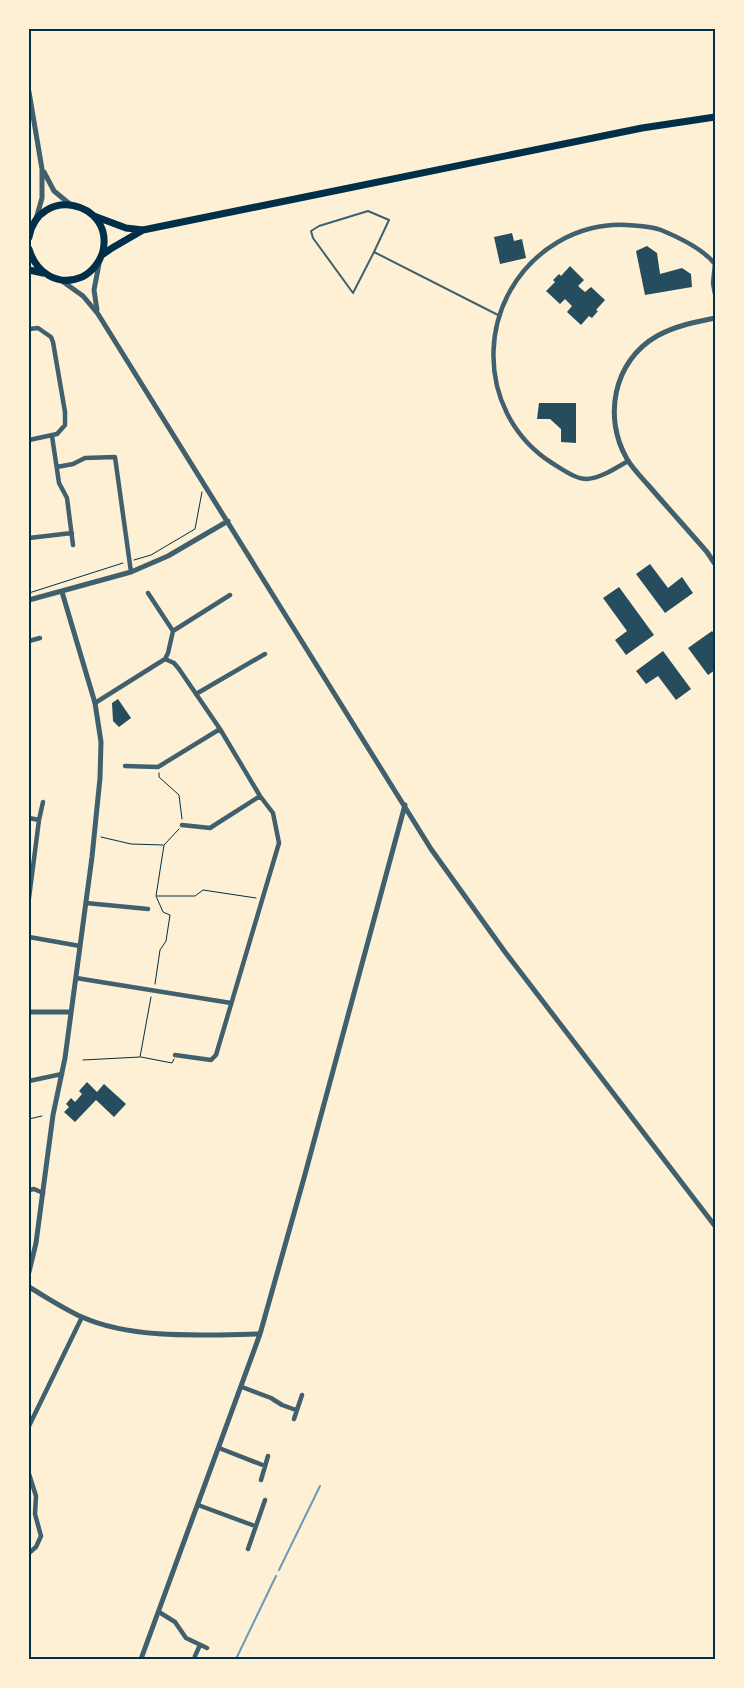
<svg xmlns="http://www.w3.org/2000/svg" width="744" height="1688" font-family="'DM Sans',sans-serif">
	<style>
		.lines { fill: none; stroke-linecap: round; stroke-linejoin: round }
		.stream { stroke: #669bbc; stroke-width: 2 }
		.building { fill: #264d5e }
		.path { stroke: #003049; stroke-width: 1 }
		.service { stroke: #3f606c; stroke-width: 2 }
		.minor { stroke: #3f606c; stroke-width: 4.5 }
		.tertiary { stroke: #3f606c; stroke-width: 5 }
		.trunk { stroke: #003049; stroke-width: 7 }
		.neatline { fill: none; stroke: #003049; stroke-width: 2 }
	</style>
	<rect width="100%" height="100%" fill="#fdf0d5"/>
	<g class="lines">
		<path class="stream" d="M279,1570L320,1486
			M236,1659L276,1576"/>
	</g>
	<path class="building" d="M512,233L514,241L522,239L526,258L500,264L494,237Z
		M647,246L657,253L660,274L682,268L691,274L692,287L645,295L636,251Z
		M570,266L584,280L578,286L585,292L591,287L605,300L596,310L598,311L592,318L589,316L581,325L567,312L572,306L565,299L560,304L546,291L555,282L553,280L559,274L561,276Z
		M539,403H576V443L561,442V429L550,419H537Z
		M650,564L668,588L682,577L693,593L665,613L636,574Z
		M619,587L654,635L626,655L615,640L627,631L603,598Z
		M712,631L715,635V653L713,655L715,659V670L708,675L688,648Z
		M663,651L691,689L676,700L658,676L646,684L636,671Z
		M118,699L131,718L119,727L113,721L112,703Z
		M87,1082L97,1092L104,1084L126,1104L114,1117L96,1100L75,1122L64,1112L69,1107L66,1104L71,1098L75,1102L82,1094L79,1091Z"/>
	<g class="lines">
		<path class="path" d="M134,560L151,555L195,529L202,492
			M29,593L123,563
			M159,773V777L179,795L182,819
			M101,837L131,844L163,845
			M157,896H195L203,890L256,898
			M155,984L160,950L166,941L170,915L163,912L156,896L164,845L179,829
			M141,1057L172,1063L174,1059
			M83,1060L140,1057L151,997
			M29,1119L42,1116"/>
		<path class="service" d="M374,252L389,220L368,211L319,226L311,231L313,238L353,293L374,252L498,315"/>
		<path class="minor" d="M29,329L38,328L51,337L53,342L65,412V425L57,434L29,440
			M52,436L59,483L67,498L73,545
			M628,461C616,468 601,478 587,479C575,479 562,469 552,463C471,411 475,291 558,242C578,230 604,223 627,225C638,226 650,226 661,230C678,237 703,249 715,264L713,283L715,294
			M57,467L73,464L85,458L115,457L131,572
			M29,538L72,533
			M148,593L173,631L168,653L165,659L174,663L179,669L220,729L260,796L273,813L279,843L216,1055L211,1060L175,1055
			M173,631L230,595
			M29,641L40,638
			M196,694L265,654
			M95,703L165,659
			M125,766L158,767L220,729
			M29,818L39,820L29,898
			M39,820L43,802
			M182,825L210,828L260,796
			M86,903L148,909
			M29,937L80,946
			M76,978L231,1003
			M29,1081L62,1074
			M29,1190L34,1189L43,1193
			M242,1387L271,1398L282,1405L296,1410
			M294,1419L302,1395
			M29,1426L82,1317
			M219,1448L265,1466
			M29,1474L36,1496L35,1514L41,1536L36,1547L29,1553
			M261,1480L268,1456
			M198,1505L255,1526
			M248,1549L265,1500
			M159,1612L175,1622L186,1638L207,1648
			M195,1656L200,1645"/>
		<path class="tertiary" d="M29,92L42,169V198L36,219
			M44,172L54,191L71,205
			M62,281L83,296L98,314L431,849L505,952L715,1226
			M97,310L94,290L99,264
			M715,318C695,322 675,326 657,336C613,361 603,418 627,459C633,469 642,478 649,486C668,508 688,530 707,552L715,564
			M29,600L131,572L168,556L228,521
			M29,1012H70
			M29,1272L36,1243L53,1115L65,1058L92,857L100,778L101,742L95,703L62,592
			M29,1287C46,1297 64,1309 82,1317C133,1340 205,1335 260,1334
			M141,1659L260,1334L304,1178L405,805"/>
		<path class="trunk" d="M94,216L126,228L143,230L642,128L715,117
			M29,237C39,185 114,201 103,251C100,262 92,272 82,277C58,287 36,273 29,249
			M102,255L112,248L143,230
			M29,270L43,273"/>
	</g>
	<rect width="744" height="1688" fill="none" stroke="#fdf0d5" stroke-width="60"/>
	<rect x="30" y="30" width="684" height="1628" class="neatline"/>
</svg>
